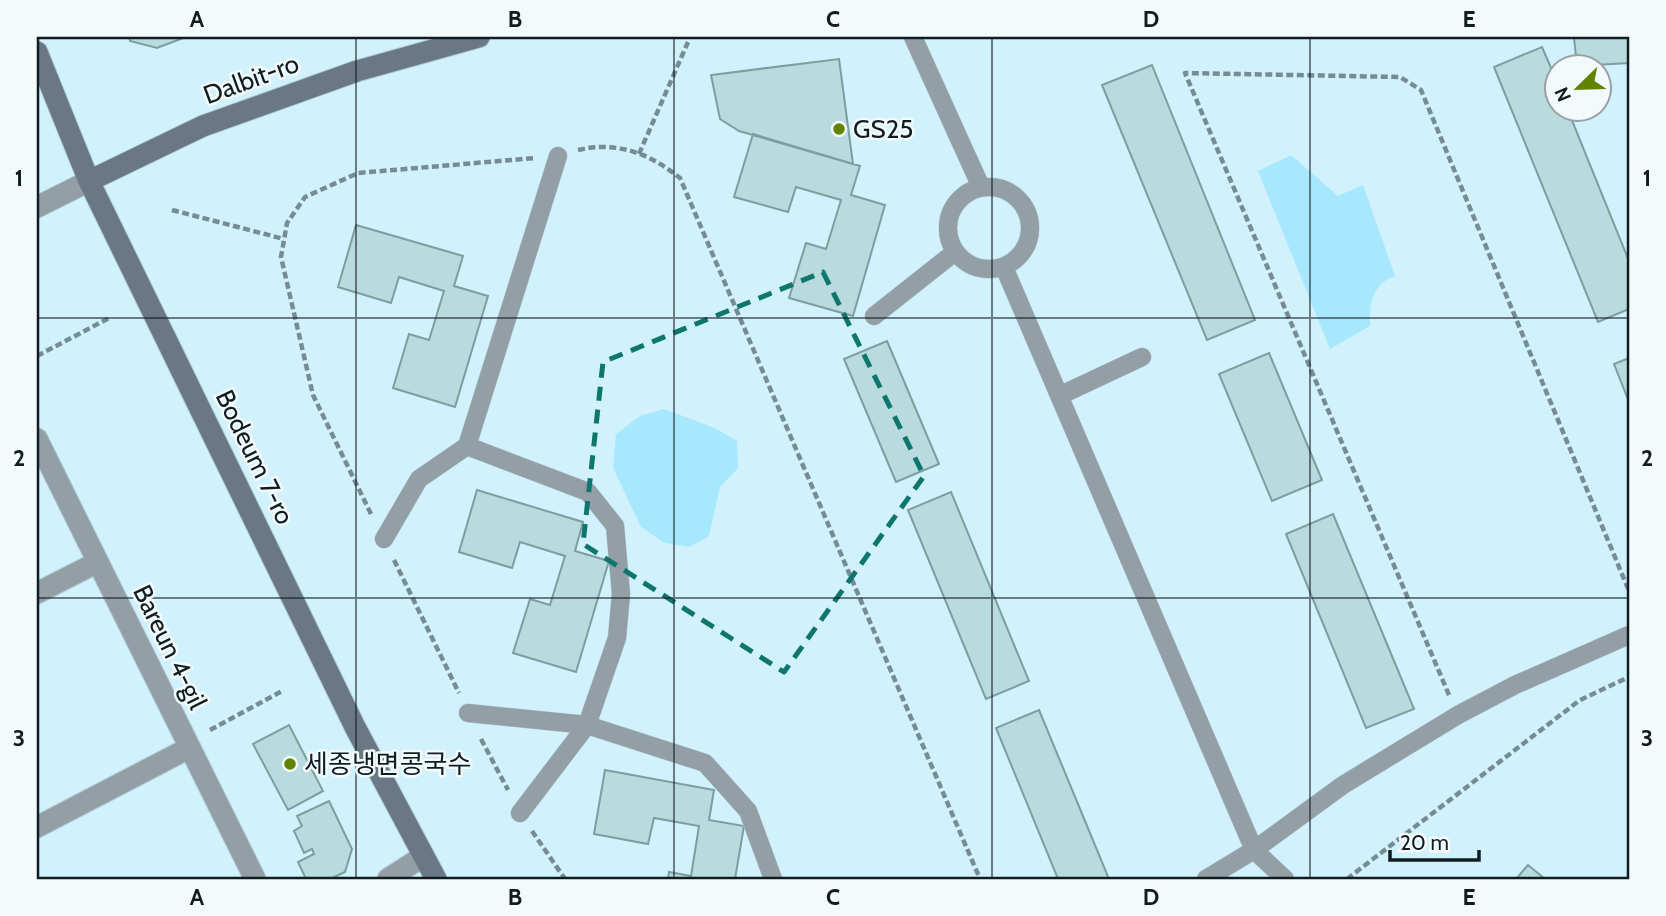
<svg xmlns="http://www.w3.org/2000/svg" width="1666" height="916" font-family="Cabin,'Noto Sans KR',sans-serif">
	<style>
		.green { fill: #a8e8fe }
		.building { fill: #b9dbde; stroke: #7d9ea0; stroke-width: 2 }
		.lines { fill: none; stroke-linecap: round; stroke-linejoin: round }
		.lane-casing { stroke: #aecbd5; stroke-width: 19 }
		.street-casing { stroke: #aecbd5; stroke-width: 23 }
		.secondary-casing { stroke: #aecbd5; stroke-width: 23 }
		.path { stroke: #768c95; stroke-width: 4.5; stroke-dasharray: 7 3.5; stroke-linecap: butt }
		.lane { stroke: #939ea5; stroke-width: 18 }
		.street { stroke: #939ea5; stroke-width: 21 }
		.secondary { stroke: #697884; stroke-width: 21 }
		.marked { fill: none; stroke: #0f766e; stroke-width: 5; stroke-dasharray: 14 9; stroke-linejoin: round }
		.grid { fill: none; stroke: #111c20; stroke-width: 2; stroke-opacity: 0.55 }
		.poi-dot { fill: #618400; stroke: #f3fafc; stroke-width: 2.5 }
		.labels { text-anchor: middle; stroke-width: 5; stroke-linejoin: round; paint-order: stroke }
		.street-label { font-size: 26px; fill: #111c20; stroke: #f3fafc }
		.poi-label { font-size: 26px; fill: #111c20; stroke: #f3fafc; text-anchor: start }
		.neatline { fill: none; stroke: #111c20; stroke-width: 2.5 }
		.grid-label { font-size: 23px; text-anchor: middle; font-weight: bold; fill: #111c20 }
	</style>
	<rect width="100%" height="100%" fill="#d1f1fd"/>
	<path class="green" d="M1291,155L1338,196L1363,185L1395,276C1372,284 1369,304 1370,326L1330,349L1258,171Z
		M664,409L715,428L737,441L738,468L720,487L709,536L690,547L665,543L641,527L613,468L616,434L640,416Z"/>
	<path class="building" d="M129,37H186L157,48L130,41Z
		M1629,37V63L1577,66L1574,38Z
		M1542,47L1558,84V108H1567L1629,261V309L1598,322L1494,67Z
		M839,59L853,164L739,131L720,119L711,75Z
		M1152,65L1255,320L1207,340L1102,85Z
		M753,134L860,166L851,195L885,205L853,316L789,298L806,243L826,249L841,200L796,187L788,212L734,197Z
		M356,225L463,256L454,286L488,296L455,407L393,388L409,334L429,340L444,291L399,277L391,303L338,287Z
		M887,341L939,464L896,482L844,359Z
		M1269,353L1322,480L1272,501L1219,374Z
		M1629,358V402L1614,364Z
		M477,490L583,522L575,551L609,561L576,672L513,653L530,599L550,605L565,556L520,542L512,568L459,552Z
		M951,492L1029,681L986,699L908,510Z
		M1333,514L1414,709L1366,728L1286,534Z
		M1039,710L1078,804L1109,879H1058L996,728Z
		M289,725L323,791L288,810L253,744Z
		M605,770L714,790L709,820L744,826L735,879H668L669,872L691,876L699,826L654,818L648,844L594,834Z
		M329,801L352,849L345,872L330,879H306L298,862L314,854L312,849L304,853L294,831L302,826L297,816Z
		M1528,865L1545,879H1516Z"/>
	<g class="lines">
		<g class="lane-casing">
			<path id="lane" d="M913,37L981,187
				M948 228a41 41 0 1 1 82 0a41 41 0 1 1-82 0Z
				M1004,267L1254,850L1206,879
				M874,316L955,252
				M1061,395L1142,357
				M467,446L588,492L615,526L621,594L617,638L587,725L468,713
				M384,539L419,479L467,446L558,156
				M520,813L587,725L705,763L748,811L773,879
				M1285,879L1254,850L1343,785L1458,715L1515,685L1629,635"/>
		</g>
		<g class="street-casing">
			<path id="street" d="M37,207L89,181
				M37,439L255,879
				M37,593L98,562
				M37,827L189,748
				M388,879L422,857"/>
		</g>
		<g class="secondary-casing">
			<path id="secondary" d="M37,52L89,181L355,727L436,879
				M89,181L203,126L357,71L479,37"/>
		</g>
		<path class="path" d="M578,150C617,141 649,153 680,178L980,879
			M639,154L688,42
			M172,210L284,239
			M37,356L111,317
			M371,514L313,395L281,257L287,223L305,197L358,173L535,158
			M394,560L459,693
			M1449,695L1185,73L1400,77L1421,90L1629,591
			M210,730L284,690
			M481,739L508,790
			M532,831L565,879
			M1347,879L1580,700L1629,677"/>
		<use href="#lane" class="lane"/>
		<use href="#street" class="street"/>
		<use href="#secondary" class="secondary"/>
	</g>
	<path class="marked" d="M823,272L924,476L784,672L583,544L603,362Z"/>
	<path class="grid" d="M356,37V879M674,37V879M992,37V879M1310,37V879M37,318H1629M37,598H1629"/>
	<g class="poi-dot">
		<circle cx="839" cy="129" r="7"/>
		<circle cx="290" cy="764" r="7"/>
	</g>
	<g class="labels">
		<g class="street-label">
			<text transform="translate(251 79) rotate(-20)" y="9">Dalbit-ro</text>
			<text transform="translate(255 457) rotate(64)" y="9">Bodeum 7-ro</text>
			<text transform="translate(170 647) rotate(64)" y="9">Bareun 4-gil</text>
		</g>
		<g class="poi-label">
			<text x="853" y="138">GS25</text>
			<text x="304" y="773">세종냉면콩국수</text>
		</g>
	</g>
	<rect width="1666" height="916" fill="none" stroke="#f3fafc" stroke-width="77"/>
	<g transform="translate(1578 88) rotate(247)"><circle r="33" fill="#f3fafc" stroke="#99a1a4" stroke-width="2"/>
	<path d="M0-5L12 26L0 18L-12 26Z" fill="#618400"/>
	<text y="-10" font-size="19" font-weight="bold" text-anchor="middle" fill="#111c20">N</text>
	</g>
	<path d="M1390 850v10h89v-10" fill="none" stroke="#111c20" stroke-width="3.5"/>
	<text x="1400" y="850" font-size="21" fill="#111c20" stroke="#f3fafc" stroke-width="5" paint-order="stroke">20 m</text>
	<rect x="38" y="38" width="1590" height="840" class="neatline"/>
	<g class="grid-label">
		<text x="197" y="27">A</text>
		<text x="515" y="27">B</text>
		<text x="833" y="27">C</text>
		<text x="1151" y="27">D</text>
		<text x="1469" y="27">E</text>
		<text x="19" y="186">1</text>
		<text x="1647" y="186">1</text>
		<text x="19" y="466">2</text>
		<text x="1647" y="466">2</text>
		<text x="19" y="746">3</text>
		<text x="1647" y="746">3</text>
		<text x="197" y="905">A</text>
		<text x="515" y="905">B</text>
		<text x="833" y="905">C</text>
		<text x="1151" y="905">D</text>
		<text x="1469" y="905">E</text>
	</g>
</svg>
